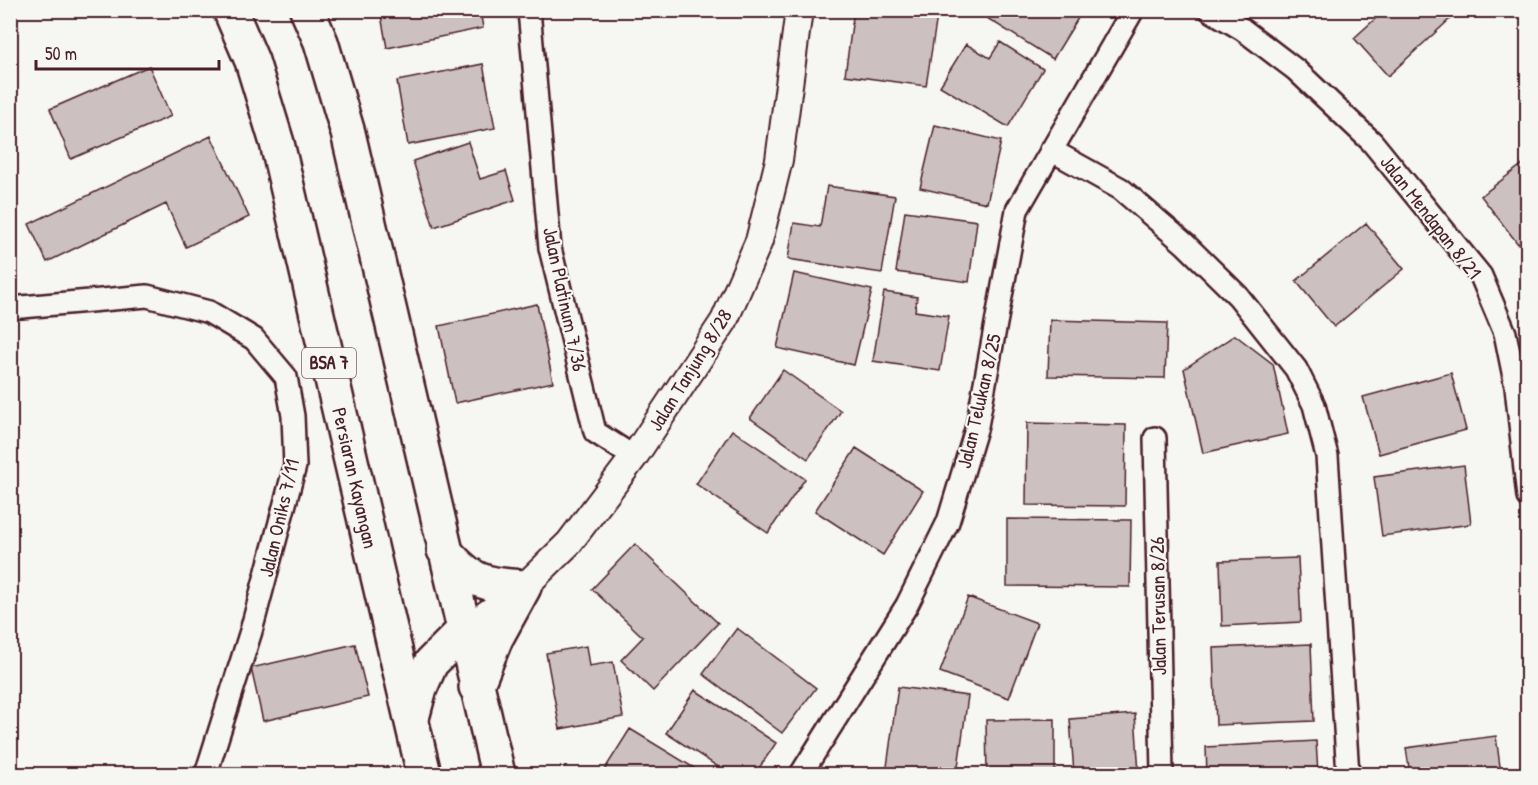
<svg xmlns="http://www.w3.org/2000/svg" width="1538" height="785" font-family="'Patrick Hand',sans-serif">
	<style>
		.building { fill: #ccc1c0; stroke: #4a1f2b; stroke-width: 1.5 }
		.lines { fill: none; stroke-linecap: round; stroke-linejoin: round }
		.minor-casing { stroke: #4a1f2b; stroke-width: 26 }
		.tertiary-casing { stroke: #4a1f2b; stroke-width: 30 }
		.primary-casing { stroke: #4a1f2b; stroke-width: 38 }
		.minor { stroke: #f6f6f2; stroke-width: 21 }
		.tertiary { stroke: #f6f6f2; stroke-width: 26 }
		.primary { stroke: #f6f6f2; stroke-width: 33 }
		.labels { text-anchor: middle; stroke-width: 4.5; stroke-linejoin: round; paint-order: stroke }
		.shield { fill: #f6f6f2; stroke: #7e6067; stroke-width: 1.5 }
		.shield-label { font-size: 18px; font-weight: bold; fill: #4a1f2b }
		.street-label { font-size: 20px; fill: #4a1f2b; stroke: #f6f6f2 }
	</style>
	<rect width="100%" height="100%" fill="#f6f6f2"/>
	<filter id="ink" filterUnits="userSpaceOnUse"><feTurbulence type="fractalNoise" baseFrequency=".0167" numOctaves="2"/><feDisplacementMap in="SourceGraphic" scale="12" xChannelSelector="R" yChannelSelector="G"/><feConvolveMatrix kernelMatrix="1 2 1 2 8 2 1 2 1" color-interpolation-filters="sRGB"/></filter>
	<g filter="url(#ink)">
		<path class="building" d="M380,10H480L483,28L387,48Z
			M854,10H896L937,16L926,86L845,75Z
			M974,10H1083L1053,59Z
			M1385,10H1442L1450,19L1388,76L1354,38Z
			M1000,42L1043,69L1008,127L940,86L966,44L990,58Z
			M483,64L495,128L408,145L397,81Z
			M149,66L171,116L71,159L50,109Z
			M935,125L1001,141L987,203L920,188Z
			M211,136L249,217L186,247L166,204L47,262L29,224Z
			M468,142L480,179L506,171L515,200L434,227L413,161Z
			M1528,160V236L1518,244L1481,196Z
			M827,186L895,196L882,273L788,259L794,223L820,227Z
			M905,211L977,221L969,282L896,272Z
			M1366,223L1404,269L1334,327L1296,281Z
			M794,273L872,290L854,365L777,348Z
			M884,292L917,297L915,311L949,316L940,371L873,361Z
			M537,304L553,382L455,403L439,326Z
			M1050,320L1167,323L1165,378L1048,376Z
			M1235,335L1273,364L1288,434L1203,453L1184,369Z
			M783,370L841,411L808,459L750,418Z
			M1451,373L1466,430L1379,454L1363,397Z
			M1027,423L1126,425L1125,506L1026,505Z
			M732,430L805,479L768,533L696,484Z
			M856,448L923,491L883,555L815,511Z
			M1464,465L1471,524L1382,536L1374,477Z
			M1007,519L1131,520L1130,587L1007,586Z
			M635,544L718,623L653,691L621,660L643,637L592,589Z
			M1298,558L1301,622L1222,626L1220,561Z
			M968,597L1037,623L1009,698L940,672Z
			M737,628L816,688L782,733L703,674Z
			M355,644L368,697L263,721L251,668Z
			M1311,644L1314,721L1216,725L1213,648Z
			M586,646L589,666L613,662L623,717L560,729L546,653Z
			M898,687L968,696L957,774H886Z
			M695,690L776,743L755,774H729L666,733Z
			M1135,714L1139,774H1074L1070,719Z
			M1055,719V774H987L986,720Z
			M630,729L704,774H606L603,772Z
			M1496,736L1501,774H1410L1406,748Z
			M1316,741L1318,774H1207L1206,747Z"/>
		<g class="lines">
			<g class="minor-casing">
				<path id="minor" d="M529,10L550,248L595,432L634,457
					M1210,10L1242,29L1296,70L1372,142L1481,276L1505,333L1516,387L1528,497
					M1051,150L1121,189L1185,244L1238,296L1296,369L1314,405L1327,456L1348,774
					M10,308L147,296L209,312L254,339L286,377L293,416L295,466L251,631L206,774
					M1155,438L1162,774
					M801,774L907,605L948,522L977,426L1017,210L1133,10"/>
			</g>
			<g class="tertiary-casing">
				<path id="tertiary" d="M463,631L524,587L569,543L634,457L724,321L759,241L779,160L799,10"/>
			</g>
			<g class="primary-casing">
				<path id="primary" d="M230,10L252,61L277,143L424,774
					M307,10L321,42L348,133L498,774
					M444,550C471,582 484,585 524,587L496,638L476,687
					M412,718L420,688L431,663L463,631"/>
			</g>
			<use href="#minor" class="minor"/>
			<use href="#tertiary" class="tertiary"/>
			<use href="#primary" class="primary"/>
		</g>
	</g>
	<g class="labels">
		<rect class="shield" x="302" y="348" width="54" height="30" rx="4.5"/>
		<g class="shield-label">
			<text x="329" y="369">BSA 7</text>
		</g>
		<g class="street-label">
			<text transform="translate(1431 217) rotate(52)" y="7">Jalan Mendapan 8/21</text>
			<text transform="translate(565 299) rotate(78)" y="7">Jalan Platinum 7/36</text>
			<text transform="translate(690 370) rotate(-58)" y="7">Jalan Tanjung 8/28</text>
			<text transform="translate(979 401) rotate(-77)" y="7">Jalan Telukan 8/25</text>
			<text transform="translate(355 478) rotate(77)" y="7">Persiaran Kayangan</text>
			<text transform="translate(279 518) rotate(-77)" y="7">Jalan Oniks 7/11</text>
			<text transform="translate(1158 606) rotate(-91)" y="7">Jalan Terusan 8/26</text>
		</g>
	</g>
	<rect width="1538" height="785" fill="none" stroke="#f6f6f2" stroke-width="36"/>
	<rect x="18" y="18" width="1502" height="749" fill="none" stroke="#4a1f2b" stroke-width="2" filter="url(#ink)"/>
	<path d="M36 60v9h183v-9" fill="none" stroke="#4a1f2b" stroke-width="3"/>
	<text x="45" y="60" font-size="18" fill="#4a1f2b" stroke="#f6f6f2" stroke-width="4.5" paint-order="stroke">50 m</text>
</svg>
